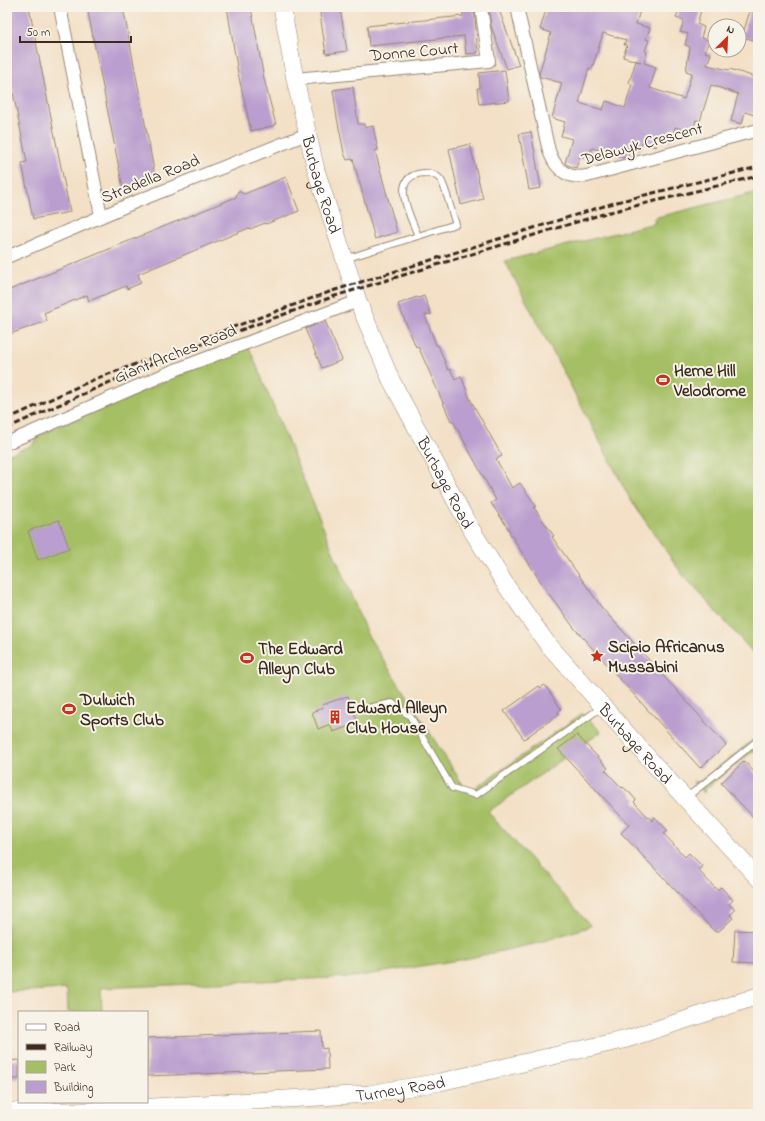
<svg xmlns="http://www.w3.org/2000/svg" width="765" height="1121" font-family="'Indie Flower',sans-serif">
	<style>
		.green { fill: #a5bf65; stroke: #707442 }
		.building { fill: #b99ecf; fill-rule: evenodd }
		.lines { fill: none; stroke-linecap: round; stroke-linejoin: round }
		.lane-casing { stroke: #978572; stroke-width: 8 }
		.street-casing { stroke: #978572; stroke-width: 14 }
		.secondary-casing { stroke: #978572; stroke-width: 18 }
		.lane { stroke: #fff; stroke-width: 6 }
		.street { stroke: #fff; stroke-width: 12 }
		.secondary { stroke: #fff; stroke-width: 17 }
		.rail { stroke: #3b2a1e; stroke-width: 3; stroke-dasharray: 6 3; stroke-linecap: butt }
		.labels { text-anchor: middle; stroke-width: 4; stroke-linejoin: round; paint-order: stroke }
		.street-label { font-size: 17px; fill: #3b2a1e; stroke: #f7f3e8 }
		.poi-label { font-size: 17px; font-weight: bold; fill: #3b2a1e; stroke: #f7f3e8; text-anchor: start }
	</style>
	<rect width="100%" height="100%" fill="#f7f3e8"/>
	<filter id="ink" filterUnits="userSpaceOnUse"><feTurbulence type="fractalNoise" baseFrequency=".025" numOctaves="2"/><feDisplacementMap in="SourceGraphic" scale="8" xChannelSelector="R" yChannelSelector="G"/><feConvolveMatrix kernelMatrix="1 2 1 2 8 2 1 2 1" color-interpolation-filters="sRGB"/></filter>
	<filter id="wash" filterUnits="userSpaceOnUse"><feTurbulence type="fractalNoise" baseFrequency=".012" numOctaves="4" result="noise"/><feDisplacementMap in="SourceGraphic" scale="16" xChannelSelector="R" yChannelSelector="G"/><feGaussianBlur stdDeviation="0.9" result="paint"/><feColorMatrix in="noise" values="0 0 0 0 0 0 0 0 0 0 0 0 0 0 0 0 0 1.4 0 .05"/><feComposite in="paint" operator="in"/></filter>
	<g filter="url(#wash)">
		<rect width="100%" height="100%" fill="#f3e0c6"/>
		<path class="green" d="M758,192V658L682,574L630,499L505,261L655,223L654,218Z
			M249,347L367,634L465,788L473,790L583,713L601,732L488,812L591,926L534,944L465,959L354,977L101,988L102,1012H68L67,989L7,992V455L33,445L36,436L205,364Z
			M758,736V747L705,789L704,793L693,781L697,783L701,781Z"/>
		<g id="blocks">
			<path class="building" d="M7,7H29L70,212L33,219L22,163L27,162L7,63Z
				M87,7H123L155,176L138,180L139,184L123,188Z
				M227,7H251L264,79L276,125L251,131L238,73Z
				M319,7H340L347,51L326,54Z
				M462,7H474L478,53L466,54L464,36L369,46L367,26L463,16Z
				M485,7H498L519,65L507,69L491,26L489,13Z
				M547,7H641L636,24L650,28L646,39L649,40L645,51L647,52L644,63L656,67L650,88L684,99L692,73L686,71L690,47L685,45L688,34L680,32L684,20L676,18L680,7H702L697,24L704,27L701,38L709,40L705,52L711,54L707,65L729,70L730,69L758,78V113L755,112L754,115L745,112L742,124L731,121L738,94L711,85L700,121L696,120L692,132L675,127L671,141L659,138L656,147L642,142L640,150L631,147L628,157L625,158L592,148L589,159L580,156L576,168L567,165L565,163L572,139L561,136L565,122L552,118L562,83L540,77L539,74L551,33L540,29ZM603,33L626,40L624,45H627L623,57L641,62L636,61L629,83L632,84L625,108L606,101L603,110L579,103L589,68L592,69Z
				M751,7H758V41L742,37Z
				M505,70L509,101L479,104L477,88H480L479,73Z
				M353,87L358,124H364L365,128L373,126L378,150L375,151L397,232L375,239L353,159L347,160L344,153L337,118L333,90Z
				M531,132L541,188L529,190L519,134Z
				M470,144L483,199L461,205L449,149Z
				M286,177L299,211L266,224L265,223L250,229L249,228L138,274L141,283L127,289L126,286L89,301L87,295L44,313L47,321L7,335V291L236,197L238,191L244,194Z
				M424,296L431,314L425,315L436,345H438L448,370L450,369L455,379L461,376L470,399L502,456L496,459L512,488L520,483L536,506L534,508L554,536L552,537L602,608L726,745L700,768L575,629L546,590L509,532L510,531L491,503L496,500L453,421H451L418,346L416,347L398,304L417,297L418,298Z
				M325,321L342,360L322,368L305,329Z
				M59,520L69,548L38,560L28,531Z
				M545,685L561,709L558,712L559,714L524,739L504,711L539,686L540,688Z
				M348,696L358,723L333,732L330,724L318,729L312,712L323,708L322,705Z
				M577,735L608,768L605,770L622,788L623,787L630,793L636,800L634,802L652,821L655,817L668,831L664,834L685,857L689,853L702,866L698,870L717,890L721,887L733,900L729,904L735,910L730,915L733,918L719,931H714L621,833L629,825L558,749Z
				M744,761L758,776V822L721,783Z
				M735,930L758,931V963L733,962Z
				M321,1031L322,1049L327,1048L328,1069L147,1076V1038Z
				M19,1060V1079H7V1061Z"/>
		</g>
	</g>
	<g filter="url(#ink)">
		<use href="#blocks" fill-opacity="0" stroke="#978572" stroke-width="1"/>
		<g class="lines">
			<g class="lane-casing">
				<path id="lane" d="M345,259L456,224C451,212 447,191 441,180C437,175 430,173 424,173C387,176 411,217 418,236
					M363,709L392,703L410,716L452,788L476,795L602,707
					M686,798L758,740"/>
			</g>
			<g class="street-casing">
				<path id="street" d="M60,7L101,216
					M517,7L548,147C553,166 565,180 587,176L758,130
					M295,79L489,61L482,14
					M7,257L135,202L307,134
					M7,443L175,370L358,301"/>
			</g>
			<g class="secondary-casing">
				<g id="secondary">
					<path id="s1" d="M282,7L295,79L316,170L358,301L391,380L468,524L507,587L546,642L652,762L758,878"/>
					<path id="s2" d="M7,1111H87L369,1094L440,1082L627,1039L758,996"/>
				</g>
			</g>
			<use href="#lane" class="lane"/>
			<use href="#street" class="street"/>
			<use href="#secondary" class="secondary"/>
			<path class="rail" d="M206,337L332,291L617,202L758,167
				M7,419L95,379L152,358
				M7,428L166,357L335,296L606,213L758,176"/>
		</g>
	</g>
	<defs>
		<g id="stadium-bare" transform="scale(1.08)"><path d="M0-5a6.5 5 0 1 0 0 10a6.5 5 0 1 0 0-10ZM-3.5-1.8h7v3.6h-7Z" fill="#c8321e" stroke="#f7f3e8" stroke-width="2.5" paint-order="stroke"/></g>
		<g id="sight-bare" transform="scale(1.08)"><path d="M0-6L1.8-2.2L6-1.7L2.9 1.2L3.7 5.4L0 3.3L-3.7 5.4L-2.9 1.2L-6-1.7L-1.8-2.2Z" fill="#c8321e" stroke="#f7f3e8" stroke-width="2.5" paint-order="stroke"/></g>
		<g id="building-bare" transform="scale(1.08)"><path d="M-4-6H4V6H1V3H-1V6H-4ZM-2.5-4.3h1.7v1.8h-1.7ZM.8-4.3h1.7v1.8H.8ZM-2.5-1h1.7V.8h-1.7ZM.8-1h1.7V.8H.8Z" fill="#c8321e" stroke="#f7f3e8" stroke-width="2.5" paint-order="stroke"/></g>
	</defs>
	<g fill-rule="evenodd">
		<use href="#stadium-bare" x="663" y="380"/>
		<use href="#sight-bare" x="597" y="656"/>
		<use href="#stadium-bare" x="247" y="658"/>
		<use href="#stadium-bare" x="69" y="709"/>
		<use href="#building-bare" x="335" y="717"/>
	</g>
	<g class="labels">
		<g class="street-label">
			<text transform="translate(414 51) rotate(-5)" y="6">Donne Court</text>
			<text transform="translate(642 143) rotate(-15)" y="6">Delawyk Crescent</text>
			<text transform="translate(150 178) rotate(-22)" y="6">Stradella Road</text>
			<text dy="6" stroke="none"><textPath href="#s1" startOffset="182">Burbage Road</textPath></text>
			<text transform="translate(175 353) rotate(-22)" y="6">Giant Arches Road</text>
			<text dy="6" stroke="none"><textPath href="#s1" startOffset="506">Burbage Road</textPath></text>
			<text dy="6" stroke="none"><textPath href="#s1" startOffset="830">Burbage Road</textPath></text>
			<text dy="6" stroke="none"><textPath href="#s2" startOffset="394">Turney Road</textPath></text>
		</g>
		<g class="poi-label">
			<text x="674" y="376">Herne Hill<tspan x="674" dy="20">Velodrome</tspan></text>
			<text x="608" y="652">Scipio Africanus<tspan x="608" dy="20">Mussabini</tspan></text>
			<text x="258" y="654">The Edward<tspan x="258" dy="20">Alleyn Club</tspan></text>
			<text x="80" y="705">Dulwich<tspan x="80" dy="20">Sports Club</tspan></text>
			<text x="346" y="713">Edward Alleyn<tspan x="346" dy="20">Club House</tspan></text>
		</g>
	</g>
	<rect width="765" height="1121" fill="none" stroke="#f7f3e8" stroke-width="24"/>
	<rect x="18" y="1011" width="130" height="92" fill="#f7f3e8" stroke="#aca397"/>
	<rect x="26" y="1024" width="20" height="6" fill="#ffffff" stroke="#aca397"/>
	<text x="54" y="1031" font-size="12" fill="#3b2a1e">Road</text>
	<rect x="26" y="1044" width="20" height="6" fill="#3b2a1e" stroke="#aca397"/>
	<text x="54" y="1051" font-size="12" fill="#3b2a1e">Railway</text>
	<rect x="26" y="1061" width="20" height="12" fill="#a5bf65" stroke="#aca397"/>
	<text x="54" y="1071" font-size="12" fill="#3b2a1e">Park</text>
	<rect x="26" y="1081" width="20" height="12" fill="#b99ecf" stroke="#aca397"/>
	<text x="54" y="1091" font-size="12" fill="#3b2a1e">Building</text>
	<g transform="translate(727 38) rotate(24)"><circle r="19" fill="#f7f3e8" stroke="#aca397"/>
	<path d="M0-3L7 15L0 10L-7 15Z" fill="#c8321e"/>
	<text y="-6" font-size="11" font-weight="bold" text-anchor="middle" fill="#3b2a1e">N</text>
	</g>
	<path d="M20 36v6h111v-6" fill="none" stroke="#3b2a1e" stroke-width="2"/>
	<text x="26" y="36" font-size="12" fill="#3b2a1e" stroke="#f7f3e8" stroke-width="3" paint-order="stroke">50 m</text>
</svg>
